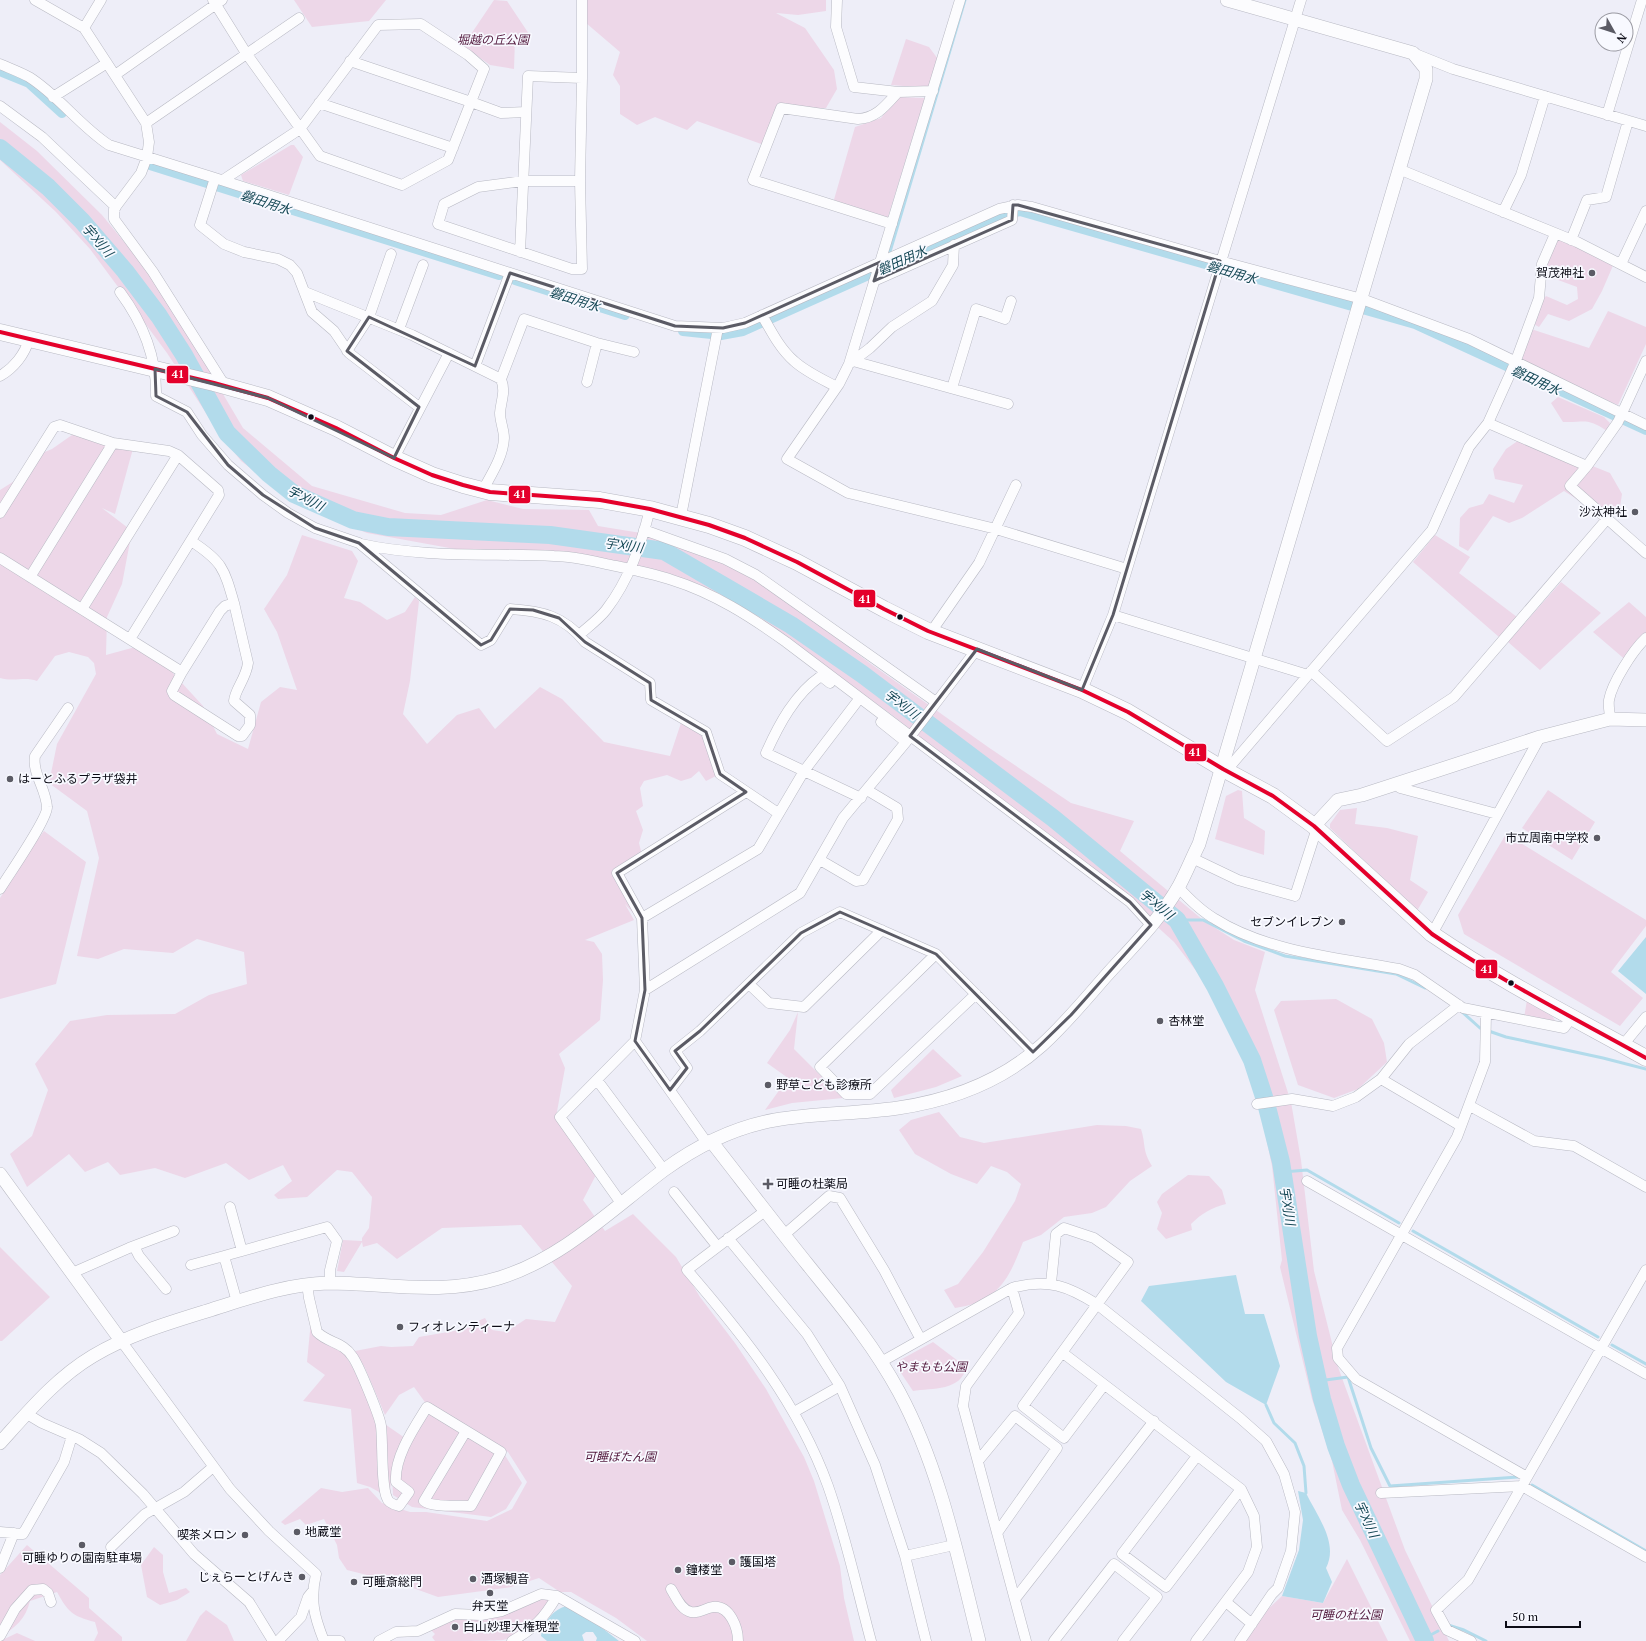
<svg xmlns="http://www.w3.org/2000/svg" width="1646" height="1641" font-family="'PT Serif','Noto Sans JP',serif">
	<style>
		.green { fill: #edd7e8 }
		.water { fill: #b2dbeb }
		.lines { fill: none; stroke-linecap: round; stroke-linejoin: round }
		.stream { stroke: #b2dbeb; stroke-width: 3 }
		.canal { stroke: #b2dbeb; stroke-width: 10 }
		.river { stroke: #b2dbeb; stroke-width: 18 }
		.minor-casing { stroke: #b8b9c3; stroke-width: 11 }
		.tertiary-casing { stroke: #b8b9c3; stroke-width: 14 }
		.primary-casing { stroke: #b8b9c3; stroke-width: 17 }
		.minor { stroke: #fcfcfe; stroke-width: 10 }
		.tertiary { stroke: #fcfcfe; stroke-width: 13 }
		.primary { stroke: #fcfcfe; stroke-width: 16 }
		.bus-1-casing { stroke: #f8f9ff; stroke-width: 7 }
		.bus-1 { stroke: #e4002b; stroke-width: 4 }
		.marked { fill: none; stroke: #5b5b65; stroke-width: 3; stroke-linejoin: round }
		.poi-dot { fill: #5b5b65; stroke: #f8f9ff; stroke-width: 1.5 }
		.bus-dot { fill: #0c0c16; stroke: #f8f9ff; stroke-width: 1.5 }
		.labels { text-anchor: middle; stroke-width: 3.5; stroke-linejoin: round; paint-order: stroke }
		.park-label { font-size: 12px; font-style: italic; fill: #531a3e; stroke: #f8f9ff }
		.poi-label { font-size: 12px; fill: #0c0c16; stroke: #f8f9ff; text-anchor: start }
		.water-label { font-size: 13px; font-style: italic; fill: #144755; stroke: #f8f9ff }
		.line-badge { stroke: #f8f9ff; stroke-width: 1.5 }
		.badge-label { font-size: 11px; text-anchor: middle; font-weight: bold; fill: #fff }
	</style>
	<rect width="100%" height="100%" fill="#eeeef8"/>
	<path class="green" d="M294,0H386L369,21L312,27Z
		M494,0L507,1L531,37L519,35L515,39L514,69L490,65L463,46Z
		M587,0H826V11L798,15L776,13L805,28L834,70L837,89L826,108L777,110L767,146L697,121L687,130L655,117L637,125L620,114V86L613,75L620,52L586,23Z
		M906,39L929,47L938,59L928,88L891,85Z
		M898,97L925,98L887,220L833,203L855,127L881,118Z
		M0,122L37,151L102,215L157,282L243,428L312,486L405,513L441,515L487,500L523,509L589,510L598,526L647,534L750,572L871,664L988,747L1071,803L1134,821L1120,851L1203,920L1234,940L1265,952L1255,990L1291,1102L1301,1160L1314,1271L1338,1367L1405,1550L1449,1641H1410L1360,1540L1342,1510L1332,1461L1312,1399L1280,1267L1282,1260L1272,1166L1261,1114L1240,1047L1207,985L1174,942L1130,902L892,715L765,623L699,586L594,557L455,549L367,533L301,507L241,461L217,430L167,353L90,249L56,212L0,160Z
		M291,145H294L303,157L289,195L243,181L241,175Z
		M1555,234L1615,261L1602,291L1592,309L1569,321L1548,314L1539,327L1530,322L1533,313L1546,296L1567,305L1578,299L1577,287L1550,277L1542,267Z
		M1608,311L1646,327V344L1618,405L1515,363L1528,328L1589,348Z
		M1558,397L1604,417L1610,423L1607,431C1586,417 1585,423 1563,422L1551,403Z
		M72,435H95L134,445L115,514L102,508L132,531L122,584L107,617L106,655L139,646L150,648L203,706L217,734L248,749L261,702L280,687L297,690L277,632L264,609L287,575L302,535L352,551L358,561L344,598L360,602L387,620L405,612L415,597L419,601L410,681L403,714L427,744L457,715L479,708L495,729L540,687L562,699L604,742L670,756L681,723L707,735L720,774L706,781L699,771L691,778L681,781L667,775L644,781L640,788L643,806L636,811L643,830L639,843L642,855L612,873L634,910V914L625,904L634,920L585,940L594,942L602,954L603,980L600,1020L559,1054L565,1068L556,1117L596,1175L583,1200L605,1231L633,1214L676,1257L700,1297L735,1343L766,1389L804,1457L814,1481L840,1566L844,1598L854,1641H647L616,1618L571,1592H560L539,1578L511,1587L438,1597L399,1583L347,1570L339,1558L337,1545L324,1519L306,1525L300,1519L285,1525L281,1522L321,1488L342,1492L368,1488L382,1503L410,1512H426L487,1521L512,1509L527,1482L508,1452L472,1433L503,1452L522,1483L506,1509L491,1517L412,1507L393,1495L392,1476L396,1462L391,1475L390,1498L370,1487L357,1483L351,1409L303,1401L325,1375L307,1362L311,1321L343,1352L357,1374L376,1418L405,1438L427,1405L414,1387L399,1395L385,1415L365,1368L355,1351L381,1346L391,1347L413,1346L419,1337L454,1331L485,1318L492,1330L506,1332L526,1319L555,1322L572,1286L521,1225L442,1228L397,1259L377,1243L363,1247L362,1242L344,1272L337,1271L343,1240L362,1241V1238L369,1228L372,1197L352,1172L337,1170L307,1197L278,1199L274,1195L292,1181L283,1165L249,1180L226,1163L185,1178L155,1168L120,1175L108,1162L85,1172L69,1154L27,1187L10,1154L32,1136L48,1090L35,1064L70,1021L107,1015L175,1014L209,995L247,984L244,952L197,939L173,953L124,949L98,959L77,956L99,858L87,811L49,783L57,744L96,674L94,663L88,657L69,652L55,656L37,681C25,676 15,682 0,678V490L16,480L35,456L52,449Z
		M1522,438L1610,473L1622,494L1619,514L1605,517L1564,491L1522,518L1509,523L1493,516L1468,551L1459,546L1460,518L1469,508L1483,504L1489,494L1514,503L1523,485L1495,479L1493,469L1506,449Z
		M1435,535L1470,557L1459,573L1517,617L1499,637L1413,562Z
		M1561,582L1601,613L1540,670L1508,642Z
		M1629,602L1646,617V641L1628,662L1593,632Z
		M1238,790L1242,791L1244,818L1265,831L1264,855L1215,839L1226,796Z
		M1548,790L1595,822L1572,860L1522,828Z
		M1357,808L1355,824L1387,828L1418,836L1410,880L1428,892L1417,911L1330,828V824L1340,810Z
		M44,831L86,862L56,984L0,999V898L32,847Z
		M1506,834L1646,920V926L1611,972L1643,998L1620,1026L1464,934L1458,915Z
		M1336,999L1372,1019L1384,1043L1387,1062L1358,1089L1334,1098L1298,1085L1274,1010L1281,1001Z
		M1527,1000L1553,1017L1556,1023L1524,1018Z
		M798,1012L794,1049L843,1098L792,1103L765,1110L788,1078L767,1063L790,1030Z
		M933,1049L962,1076L936,1087L894,1098L891,1090Z
		M939,1112L960,1137L984,1143L1097,1125L1126,1126L1141,1129C1146,1145 1142,1150 1152,1166L1130,1181L1106,1207L1092,1213L1064,1217L1041,1235L1023,1242C1009,1279 998,1302 955,1308L944,1290L958,1284L983,1252L1015,1201L1021,1184L1007,1172L991,1166L977,1184L951,1174L915,1154L899,1130L911,1120Z
		M1188,1175L1209,1176L1222,1190L1226,1204C1211,1208 1202,1213 1191,1224L1192,1230L1166,1239L1157,1229L1162,1213L1157,1202L1162,1194Z
		M0,1247L50,1297L2,1341H0Z
		M933,1342L966,1367C962,1391 932,1388 913,1391L899,1370L900,1360Z
		M27,1545L89,1598V1608L122,1637V1641H94L98,1633L95,1622C72,1616 68,1612 57,1592L30,1601C26,1618 15,1629 0,1636V1575Z
		M154,1547L163,1555V1572L169,1593L186,1588L190,1592L177,1600L160,1605L147,1597L141,1565Z
		M1347,1559L1388,1641H1240L1252,1624L1282,1596L1323,1603Z
		M537,1598L552,1600C540,1616 523,1634 503,1640C491,1641 450,1641 435,1641L432,1637L435,1634L430,1629L455,1616Z
		M206,1610L227,1625L234,1641H186L200,1616Z
		M17,1633L35,1641H0Z"/>
	<path class="water" d="M1646,937V994L1618,971Z
		M1236,1275L1245,1314H1264L1280,1366L1266,1405L1226,1382L1141,1301L1149,1286Z
		M1298,1491L1306,1493C1317,1516 1339,1543 1326,1568L1332,1582L1323,1603L1282,1596L1299,1550L1303,1520Z
		M567,1606L593,1621L619,1641H596L597,1638L593,1632H586L582,1635L584,1641H547L541,1636C544,1622 553,1609 567,1606Z"/>
	<g class="lines">
		<path class="stream" d="M889,255L965,0
			M1177,920H1203L1244,941L1285,956L1396,974L1425,988
			M1461,1011L1480,1028L1506,1037L1603,1058L1646,1069
			M1283,1172L1307,1170L1399,1223
			M1413,1231L1598,1337
			M1612,1345L1646,1364
			M1318,1381L1348,1377L1371,1448L1390,1486L1518,1477
			M1266,1405L1274,1423L1295,1443L1304,1466L1306,1493
			M1532,1485L1646,1551
			M1448,1625L1464,1630L1486,1641
			M1423,1639L1438,1631"/>
		<path class="canal" d="M0,71L29,83L62,113
			M150,165L499,275
			M515,280L625,315
			M683,331L721,335L743,331L1005,214L1020,211L1415,324L1646,430"/>
		<path class="river" d="M0,148L48,187L82,221L125,271L159,316L184,355L227,433L269,474L294,494L353,520L388,527L550,535L664,551L791,625L862,674L1053,818L1177,920L1215,986L1252,1060L1266,1103L1281,1162L1308,1336L1322,1399L1336,1446L1351,1485L1425,1641"/>
		<g class="minor-casing">
			<path id="minor" d="M35,0L84,28L146,123L149,142L147,157L141,173L114,209V219L153,272L225,386
				M213,0L246,53L320,156L402,185L448,160L484,69L468,55L421,24L378,25L300,129L223,180
				M837,0L836,27L854,87L898,92
				M960,0L849,364L839,384L787,459L848,493L996,529L1127,569
				M84,28L101,0
				M1413,53L1453,69L1646,126
				M350,61L471,102L501,113L526,112
				M0,64C9,68 20,72 29,77C58,95 80,126 109,145L215,178L675,326L723,328L745,323L999,209L1018,205L1032,207L1220,261L1362,299L1469,339L1646,425
				M115,75L222,0
				M53,97L107,63
				M319,103L453,148
				M0,106L42,137L116,207
				M1607,115L1642,0
				M146,123L299,18
				M1401,170L1577,242L1646,277
				M215,178L200,225L224,244L244,252L278,259L290,265L297,273L312,312L334,331L349,353L419,407
				M580,181H523L478,187L444,204L438,224L572,269H582L580,181L582,78
				M1503,212L1521,175L1545,96
				M892,224L753,180L781,108L858,119C877,118 886,105 898,92L933,91
				M1571,240L1587,200L1606,197L1628,121
				M520,252L528,76L582,78V0
				M1621,264L1646,211
				M874,281L1012,220L1013,205
				M120,292C143,323 157,357 156,396L187,412L202,435L228,465L263,495L288,513L315,528L359,543L481,645L491,640L510,609C542,611 564,616 585,642L650,683L651,700L706,732L720,774L778,813
				M305,292L412,335L501,379C506,392 501,400 500,413C500,421 504,430 504,438C503,457 492,473 483,490
				M762,315C771,331 780,349 794,361C806,372 822,379 837,387
				M399,329L423,265
				M347,351L369,317L391,254
				M853,361L1008,404
				M1646,361L1618,422L1587,466L1570,486L1646,553
				M849,364L870,348L892,327L932,301L953,265L954,245
				M475,366L510,273
				M0,376C14,368 25,354 29,339
				M501,379L524,319L597,343L634,352
				M587,382L597,343
				M952,388L976,309L1005,319L1011,301
				M1488,423L1587,466
				M394,458L449,353
				M0,513L54,427L60,425L113,443L169,451L178,455L218,490L219,495L130,639
				M681,516L718,328
				M644,530L725,559L756,575L936,702
				M191,541C222,561 224,568 234,603L225,606L220,611L182,672L172,691L174,695L238,736H242L250,725V715L234,701C235,689 246,679 248,663L234,603
				M361,544C424,558 490,553 554,556C575,556 596,562 616,566C635,570 654,574 672,580C714,593 751,617 786,642L1130,902L1151,925
				M0,558L182,672
				M30,577L113,443
				M82,609L178,455
				M1113,615L1308,675
				M931,632L979,563L1016,485
				M579,635C588,627 599,619 606,610C629,580 641,545 650,509
				M1311,671L1387,741L1454,697L1607,519
				M830,683L821,676C795,694 779,724 766,753L861,798
				M1082,690L1113,615L1301,0
				M1610,719C1610,713 1608,706 1609,700C1612,683 1633,650 1646,638
				M881,722L906,742
				M1226,771L1432,530L1469,447L1488,423L1515,363L1539,298L1542,264L1555,234
				M1398,783L1400,788L1497,814
				M1192,858L1238,880L1295,896L1317,828
				M820,860L856,881L863,880L898,819L897,808L867,790
				M1178,887C1189,899 1201,911 1215,919C1267,952 1340,958 1399,969L1415,975L1463,1008L1564,1028L1572,1017
				M0,889C8,876 48,818 47,807C46,789 32,773 35,756L68,708
				M642,918L758,849L804,771L856,703
				M1432,934L1540,737
				M936,954L820,1067L846,1094H870L976,994
				M749,984L769,1003L804,1007L882,930
				M645,990L800,893L843,818L906,742L977,649
				M1486,1014L1485,1062L1457,1137L1337,1348L1338,1358L1356,1379L1527,1477
				M635,1041L707,1143
				M1623,1045L1646,1017
				M1381,1079L1461,1126
				M597,1080L664,1170
				M670,1090L687,1068L675,1051L700,1031L801,933L840,912L936,954L1033,1052
				M1257,1104L1292,1099L1333,1106L1356,1097L1381,1079L1409,1044L1459,1005
				M1470,1106L1534,1141L1574,1146L1646,1187
				M1307,1181L1646,1374
				M674,1192L717,1246
				M621,1203L560,1117L635,1041L645,990L642,918L617,873L746,792
				M230,1207L242,1251
				M765,1211L687,1270C744,1336 798,1403 828,1486C846,1537 857,1589 871,1641
				M784,1235L829,1196L840,1198L884,1270L920,1338
				M728,1238L807,1334L840,1386L875,1465L905,1556L926,1641
				M134,1246L139,1256L166,1289
				M191,1265L224,1256
				M72,1273L129,1248L174,1231
				M1051,1283L1056,1234L1064,1228L1094,1238L1128,1262L1023,1406L1064,1438L1104,1385
				M307,1284L309,1298L317,1332C328,1343 343,1342 352,1356C358,1363 380,1417 381,1426C383,1442 381,1486 387,1498C388,1503 395,1505 399,1506L409,1492L396,1482C394,1457 414,1428 427,1407L501,1452L471,1506C459,1505 433,1508 424,1501L466,1431
				M1012,1288L1019,1313L966,1386L963,1406L1026,1641
				M237,1302L224,1256L327,1227L337,1241L330,1270V1283
				M122,1342L230,1489L269,1531L316,1574C310,1600 314,1616 324,1641
				M1063,1353L1241,1489L1254,1516L1257,1547L1248,1572L1196,1641
				M881,1362L1012,1288C1048,1278 1068,1286 1098,1305L1240,1418L1266,1441L1284,1474L1295,1512L1291,1551L1278,1588L1272,1594L1240,1641
				M794,1412L840,1386
				M27,1414L42,1423L79,1439L101,1453L143,1494L194,1554L249,1602L273,1641
				M1197,1456L1122,1554L1166,1587L1241,1489
				M978,1461L1015,1416L1057,1448L997,1533
				M1381,1493L1522,1486L1646,1557
				M0,1532L23,1534L64,1462L72,1436
				M111,1547L145,1514L184,1492L213,1467
				M905,1556L954,1545
				M0,1568L14,1533
				M671,1589C676,1597 681,1610 691,1612C699,1614 705,1608 713,1607C730,1605 738,1628 738,1641
				M1015,1599L1154,1421
				M1226,1602L1252,1624
				M0,1636L15,1609L32,1590L43,1589L48,1593L51,1602
				M278,1641L301,1617L308,1597L312,1592
				M325,1641H340
				M379,1641L396,1632L418,1631L455,1614L481,1615L502,1611L541,1594L557,1596L635,1641
				M512,1641C535,1628 544,1618 557,1596
				M1054,1641L1114,1564L1157,1597L1123,1641
				M1471,1641L1447,1630L1436,1610L1468,1580L1646,1270"/>
		</g>
		<g class="tertiary-casing">
			<path id="tertiary" d="M1314,826L1338,800L1362,795L1540,737L1610,719L1646,720
				M711,1141C743,1182 775,1224 808,1265C841,1306 873,1344 899,1392C940,1468 958,1558 979,1641
				M0,1174L122,1342
				M0,1443C28,1412 56,1378 93,1356C128,1335 168,1323 207,1311C246,1299 286,1284 328,1283C386,1283 441,1296 499,1278C562,1259 612,1209 664,1170C697,1146 735,1127 775,1120C816,1113 857,1114 898,1108C952,1100 1001,1082 1042,1045C1065,1024 1085,1000 1105,977C1131,948 1160,920 1179,886C1186,873 1192,858 1199,844L1426,79V69L1413,53L1227,0"/>
		</g>
		<g class="primary-casing">
			<path id="primary" d="M0,332L214,383L268,398L336,428L394,458L432,475L463,485L490,492L600,500L650,509L709,525L745,538L797,562L884,609L928,631L1082,690L1128,712L1223,769L1273,796L1314,826L1432,934C1501,981 1574,1018 1646,1058"/>
		</g>
		<use href="#minor" class="minor"/>
		<use href="#tertiary" class="tertiary"/>
		<use href="#primary" class="primary"/>
		<g class="bus-1-casing">
			<path id="bus-1" d="M0,332L214,383L268,398L336,428L394,458L432,475L463,485L490,492L600,500L650,509L709,525L745,538L797,562L884,609L928,631L1082,690L1128,712L1223,769L1273,796L1314,826L1432,934C1501,981 1574,1018 1646,1058"/>
		</g>
		<use href="#bus-1" class="bus-1"/>
	</g>
	<path class="marked" d="M1013,205H1018L1220,261L1113,615L1082,690L977,649L910,736L1130,902L1151,925L1071,1015L1033,1052L936,954L840,912L801,933L700,1031L675,1051L687,1068L670,1090L635,1041L645,990L642,918L617,873L746,792L720,774L706,732L651,700L650,683L585,642L559,618L533,610L510,609L491,640L481,645L359,543L315,528L263,495L228,465L187,412L156,396L155,369L268,398L394,458L419,407L347,351L369,317L475,366L510,273L675,326L723,328L745,323L880,262L874,281L1012,220Z"/>
	<g class="poi-dot">
		<circle cx="1592" cy="273" r="4"/>
		<circle cx="1635" cy="512" r="4"/>
		<circle cx="10" cy="779" r="4"/>
		<circle cx="1597" cy="838" r="4"/>
		<circle cx="1342" cy="922" r="4"/>
		<circle cx="1160" cy="1021" r="4"/>
		<circle cx="768" cy="1085" r="4"/>
		<path d="M766 1178h4v4h4v4h-4v4h-4v-4h-4v-4h4z"/>
		<circle cx="400" cy="1327" r="4"/>
		<circle cx="297" cy="1532" r="4"/>
		<circle cx="245" cy="1535" r="4"/>
		<circle cx="82" cy="1545" r="4"/>
		<circle cx="732" cy="1562" r="4"/>
		<circle cx="678" cy="1570" r="4"/>
		<circle cx="302" cy="1577" r="4"/>
		<circle cx="473" cy="1579" r="4"/>
		<circle cx="354" cy="1582" r="4"/>
		<circle cx="490" cy="1593" r="4"/>
		<circle cx="455" cy="1627" r="4"/>
	</g>
	<g class="bus-dot">
		<circle cx="311" cy="417" r="3.5"/>
		<circle cx="900" cy="617" r="3.5"/>
		<circle cx="1511" cy="983" r="3.5"/>
	</g>
	<g class="labels">
		<g class="park-label">
			<text x="493" y="44">堀越の丘公園</text>
			<text x="931" y="1371">やまもも公園</text>
			<text x="620" y="1461">可睡ぼたん園</text>
			<text x="1346" y="1619">可睡の杜公園</text>
		</g>
		<g class="poi-label">
			<text x="1584" y="277" text-anchor="end">賀茂神社</text>
			<text x="1627" y="516" text-anchor="end">沙汰神社</text>
			<text x="18" y="783">はーとふるプラザ袋井</text>
			<text x="1589" y="842" text-anchor="end">市立周南中学校</text>
			<text x="1334" y="926" text-anchor="end">セブンイレブン</text>
			<text x="1168" y="1025">杏林堂</text>
			<text x="776" y="1089">野草こども診療所</text>
			<text x="776" y="1188">可睡の杜薬局</text>
			<text x="408" y="1331">フィオレンティーナ</text>
			<text x="305" y="1536">地蔵堂</text>
			<text x="237" y="1539" text-anchor="end">喫茶メロン</text>
			<text x="82" y="1562" text-anchor="middle">可睡ゆりの園南駐車場</text>
			<text x="740" y="1566">護国塔</text>
			<text x="686" y="1574">鐘楼堂</text>
			<text x="294" y="1581" text-anchor="end">じぇらーとげんき</text>
			<text x="481" y="1583">酒塚観音</text>
			<text x="362" y="1586">可睡斎総門</text>
			<text x="490" y="1610" text-anchor="middle">弁天堂</text>
			<text x="463" y="1631">白山妙理大権現堂</text>
		</g>
		<g class="water-label">
			<text transform="translate(266 202) rotate(18)" y="5">磐田用水</text>
			<text transform="translate(98 240) rotate(49)" y="5">宇刈川</text>
			<text transform="translate(902 260) rotate(-24)" y="5">磐田用水</text>
			<text transform="translate(1232 272) rotate(16)" y="5">磐田用水</text>
			<text transform="translate(575 299) rotate(18)" y="5">磐田用水</text>
			<text transform="translate(1536 380) rotate(25)" y="5">磐田用水</text>
			<text transform="translate(306 498) rotate(27)" y="5">宇刈川</text>
			<text transform="translate(624 545) rotate(8)" y="5">宇刈川</text>
			<text transform="translate(902 704) rotate(37)" y="5">宇刈川</text>
			<text transform="translate(1157 904) rotate(39)" y="5">宇刈川</text>
			<text transform="translate(1288 1206) rotate(81)" y="5">宇刈川</text>
			<text transform="translate(1367 1519) rotate(65)" y="5">宇刈川</text>
		</g>
	</g>
	<g class="line-badge">
		<rect x="166" y="365" width="23" height="19" rx="4" fill="#e4002b"/>
		<rect x="508" y="485" width="23" height="19" rx="4" fill="#e4002b"/>
		<rect x="853" y="589" width="23" height="19" rx="4" fill="#e4002b"/>
		<rect x="1184" y="743" width="23" height="19" rx="4" fill="#e4002b"/>
		<rect x="1475" y="959" width="23" height="20" rx="4" fill="#e4002b"/>
	</g>
	<g class="badge-label">
		<text x="178" y="378">41</text>
		<text x="520" y="498">41</text>
		<text x="865" y="603">41</text>
		<text x="1195" y="756">41</text>
		<text x="1487" y="973">41</text>
	</g>
	<g transform="translate(1614 32) rotate(129)"><circle r="19" fill="#f8f9ff" stroke="#9a9aa2"/>
	<path d="M0-3L7 15L0 10L-7 15Z" fill="#5b5b65"/>
	<text y="-6" font-size="11" font-weight="bold" text-anchor="middle" fill="#0c0c16">N</text>
	</g>
	<path d="M1506 1621v6h74v-6" fill="none" stroke="#0c0c16" stroke-width="2"/>
	<text x="1512" y="1621" font-size="12" fill="#0c0c16" stroke="#f8f9ff" stroke-width="3" paint-order="stroke">50 m</text>
</svg>
